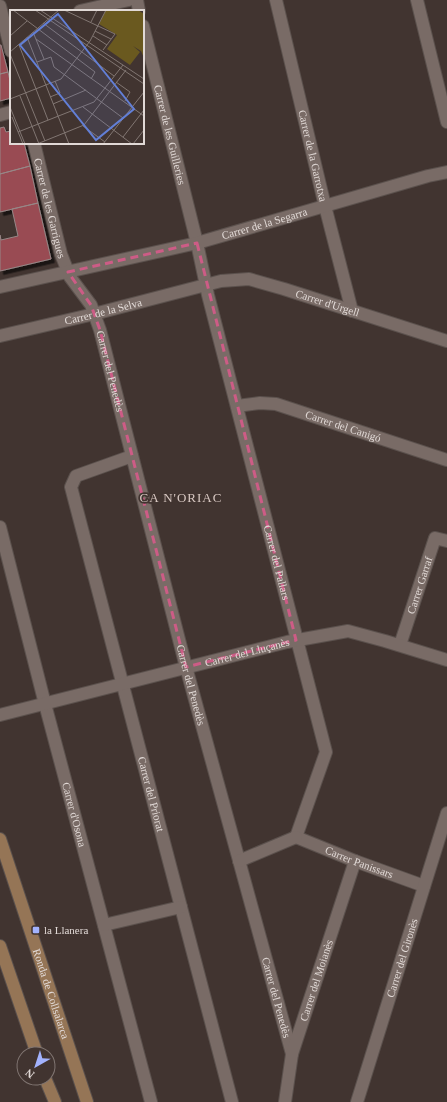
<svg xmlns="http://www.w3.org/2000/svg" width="447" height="1102" font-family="'Times New Roman',serif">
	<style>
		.building { fill: #994b52; stroke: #978787; filter: url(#shadow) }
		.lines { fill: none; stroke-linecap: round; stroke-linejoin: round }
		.street-casing { stroke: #5b514d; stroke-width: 14 }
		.secondary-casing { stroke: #5b514d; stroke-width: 14 }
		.street { stroke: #796b66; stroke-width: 12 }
		.secondary { stroke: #957556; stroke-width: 12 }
		.marked { fill: none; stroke: #cd5c86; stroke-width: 3; stroke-dasharray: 8 5; stroke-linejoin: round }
		.poi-dot { fill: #a2b2fd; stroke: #413430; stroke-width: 1.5 }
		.labels { text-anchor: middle; stroke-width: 3.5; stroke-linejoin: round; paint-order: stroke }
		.street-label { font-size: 11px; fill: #e1d9d6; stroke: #413430 }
		.poi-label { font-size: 11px; fill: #e1d9d6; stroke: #413430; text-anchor: start }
		.quarter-label { font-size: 13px; letter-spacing: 1px; fill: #d8c8c2; stroke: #413430 }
		.inset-road { fill: none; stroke: #817672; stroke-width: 1 }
		.view { fill: #627fd7; fill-opacity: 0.15; stroke: #627fd7; stroke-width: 2 }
		.inset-edge { fill: none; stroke: #e1d9d6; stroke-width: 2 }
	</style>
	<defs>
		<filter id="shadow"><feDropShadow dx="3.5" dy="3.5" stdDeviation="0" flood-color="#0009"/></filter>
	</defs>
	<rect width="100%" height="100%" fill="#413430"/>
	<path class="building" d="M0,45H1L8,72L0,74Z
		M8,72L11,85V98L0,101V74Z
		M4,127L6,132L11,131V143H24L30,166L0,174V128Z
		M30,166L38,203L0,212V174Z
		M38,203L51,259L0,271V235L1,240L18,236L12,209Z"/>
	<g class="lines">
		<g class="street-casing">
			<g id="street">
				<path d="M137,0L139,11"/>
				<path id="s1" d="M276,0L325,206L352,311"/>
				<path d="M417,0L447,122"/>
				<path d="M0,6L11,51"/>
				<path d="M80,11L129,0"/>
				<path id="s2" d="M143,26L197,243L208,295L326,752L296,837"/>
				<path d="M0,115L11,112"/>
				<path id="s3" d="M34,143L61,254L70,277L91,305L100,330L186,667L292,1054"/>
				<path id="s4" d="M0,287L197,243L428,176L447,172"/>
				<path id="s5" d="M0,336L94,314L221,281L249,279L284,289L447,341"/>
				<path id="s6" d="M237,406L260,403L276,404L447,460"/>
				<path id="s7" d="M132,456L76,476L71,487L232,1102"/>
				<path id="s8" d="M0,527L45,704L151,1102"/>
				<path id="s9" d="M400,645L435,538L447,541"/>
				<path id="s10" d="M0,715L287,642L348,631L385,641L447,660"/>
				<path id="s11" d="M296,837L355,861L424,886"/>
				<path d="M239,861L296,837"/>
				<path d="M104,925L181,907"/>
				<path id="s12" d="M285,1102L292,1054L355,861"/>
				<path id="s13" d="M357,1102L447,813"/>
			</g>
		</g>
		<g class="secondary-casing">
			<g id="secondary">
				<path id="s14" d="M0,839L87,1102"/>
				<path d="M0,946L37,1054"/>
				<path d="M45,1078L55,1102"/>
			</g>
		</g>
		<use href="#street" class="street"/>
		<use href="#secondary" class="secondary"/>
	</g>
	<path class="marked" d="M197,243L296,640L186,667L100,330L91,305L68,272Z"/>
	<rect class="poi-dot" x="32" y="926" width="8" height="8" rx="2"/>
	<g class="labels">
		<g class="street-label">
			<text dy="4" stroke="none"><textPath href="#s2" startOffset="112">Carrer de les Guilleries</textPath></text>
			<text dy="4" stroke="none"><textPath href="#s1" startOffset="160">Carrer de la Garrotxa</textPath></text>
			<text dy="4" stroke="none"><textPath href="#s3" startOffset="67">Carrer de les Garrigues</textPath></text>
			<text dy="4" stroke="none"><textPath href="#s4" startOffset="272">Carrer de la Segarra</textPath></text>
			<text dy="4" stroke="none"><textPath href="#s5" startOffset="338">Carrer d'Urgell</textPath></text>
			<text dy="4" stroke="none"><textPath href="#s5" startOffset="106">Carrer de la Selva</textPath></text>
			<text dy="4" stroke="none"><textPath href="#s3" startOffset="243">Carrer del Penedès</textPath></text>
			<text dy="4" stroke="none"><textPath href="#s6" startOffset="110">Carrer del Canigó</textPath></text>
			<text dy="4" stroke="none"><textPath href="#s2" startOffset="553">Carrer del Pallars</textPath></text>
			<text dy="4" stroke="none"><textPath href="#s9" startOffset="63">Carrer Garraf</textPath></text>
			<text dy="4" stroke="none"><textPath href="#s10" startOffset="255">Carrer del Lluçanès</textPath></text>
			<text dy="4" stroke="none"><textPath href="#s3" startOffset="567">Carrer del Penedès</textPath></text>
			<text dy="4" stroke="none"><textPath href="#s7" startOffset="389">Carrer del Priorat</textPath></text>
			<text dy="4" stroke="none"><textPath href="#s8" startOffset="297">Carrer d'Osona</textPath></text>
			<text dy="4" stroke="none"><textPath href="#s11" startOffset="68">Carrer Panissars</textPath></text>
			<text dy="4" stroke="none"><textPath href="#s13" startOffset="151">Carrer del Gironès</textPath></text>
			<text dy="4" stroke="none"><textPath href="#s12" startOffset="126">Carrer del Moianès</textPath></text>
			<text dy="4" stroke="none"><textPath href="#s14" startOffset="163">Ronda de Collsalarca</textPath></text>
			<text dy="4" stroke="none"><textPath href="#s3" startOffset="891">Carrer del Penedès</textPath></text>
		</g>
		<g class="poi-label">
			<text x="44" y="934">la Llanera</text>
		</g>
		<g class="quarter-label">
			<text x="181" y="502">CA N'ORIAC</text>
		</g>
	</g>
	<g transform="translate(10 10)">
		<rect width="134" height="134" fill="#413430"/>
		<path d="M96,0H128L134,4V48L131,41L123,36L130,42L120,55L97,39L107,25L89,14Z" fill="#6a591f"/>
		<path class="inset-road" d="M3,0L85,62L81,69M25,0L134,74M30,0L134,69M54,0L105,24L93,40M81,12L87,0M33,13L104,66M85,21L101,29M23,22L34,49M0,26L17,11M83,26L97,35M17,27L59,134M26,29L134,106M9,35L38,110M0,42L49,0M0,44L35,131M27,52L41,47L44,57L113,108M106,72L120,82L115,91M10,86L29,134M40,87L50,83L45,71M0,89L51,69L80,31L96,0M43,94L76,80M0,97L15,134M73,97L122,134M2,107L13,134M73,116L95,132M8,122L84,92L113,55M113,127L134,100M27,134L74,115L116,60M93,134L134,82M123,134L134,120"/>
		<path class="view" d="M48,4L124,99L86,130L10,35Z"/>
		<rect width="134" height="134" class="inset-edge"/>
	</g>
	<g transform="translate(36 1066) rotate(219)"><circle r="19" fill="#413430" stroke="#817672"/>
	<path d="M0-3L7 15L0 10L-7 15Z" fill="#a2b2fd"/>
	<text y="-6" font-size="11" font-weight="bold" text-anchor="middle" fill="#e1d9d6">N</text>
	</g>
</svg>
